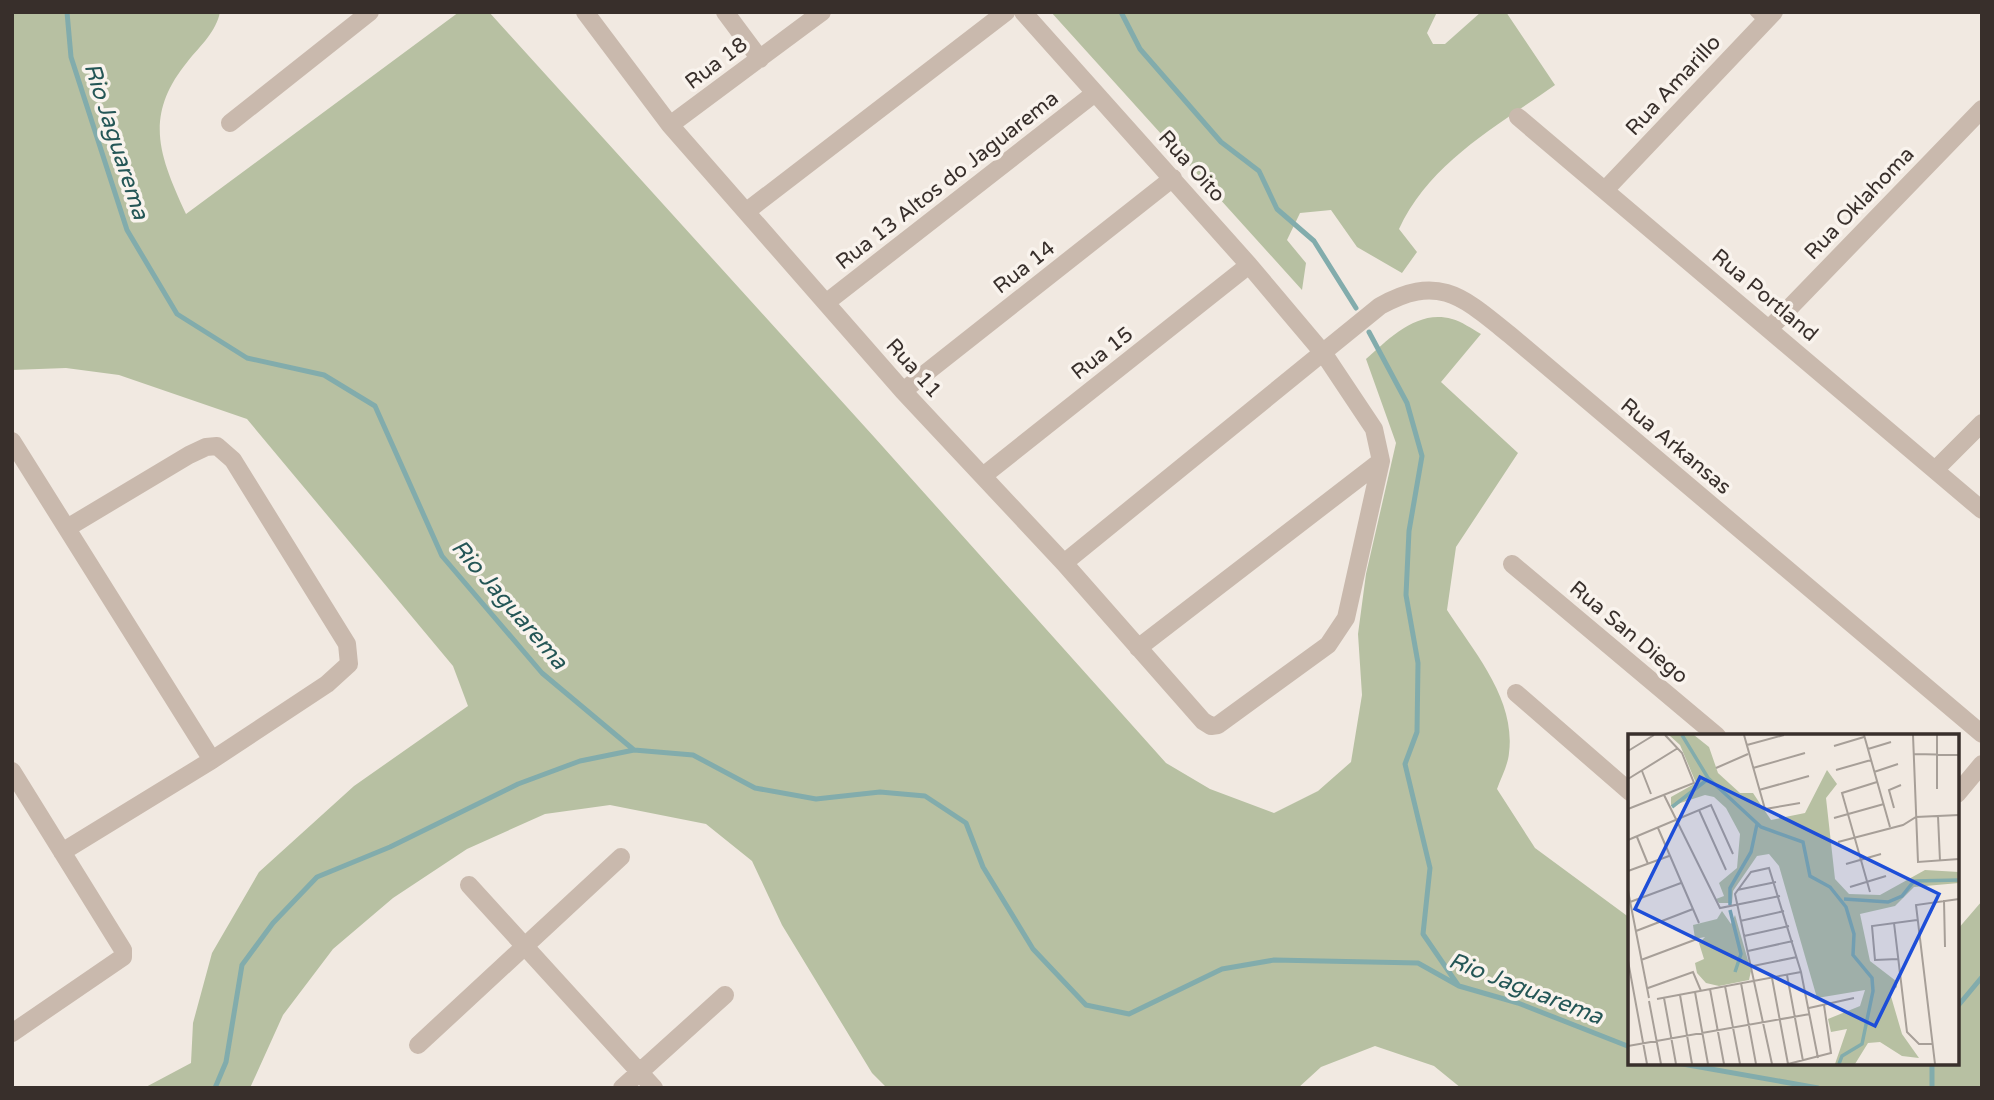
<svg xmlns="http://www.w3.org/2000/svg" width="1994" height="1100" font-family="'Varela Round',sans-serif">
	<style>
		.green { fill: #b7c0a2 }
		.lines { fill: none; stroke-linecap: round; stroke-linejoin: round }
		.stream { stroke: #82acac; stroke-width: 5 }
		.lane { stroke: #c9b9ad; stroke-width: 9 }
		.street { stroke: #c9b9ad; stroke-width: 18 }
		.labels { text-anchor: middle; stroke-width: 7; stroke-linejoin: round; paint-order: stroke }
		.street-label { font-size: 21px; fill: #382f2b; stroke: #f9f3ed }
		.water-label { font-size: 23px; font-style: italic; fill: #245656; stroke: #f9f3ed }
		.inset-river { fill: none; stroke: #82acac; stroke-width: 3.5 }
		.inset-road { fill: none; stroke: #a79f98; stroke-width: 2 }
		.view { fill: #1d4ed8; fill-opacity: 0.15; stroke: #1d4ed8; stroke-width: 3.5 }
		.inset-edge { fill: none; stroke: #382f2b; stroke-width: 3.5 }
	</style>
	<rect width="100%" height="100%" fill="#f1e9e1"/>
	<path class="green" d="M12,12H220C216,32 201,45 188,61C143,116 159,155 186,214L459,12H489L875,438L1166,763L1210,789L1274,813L1318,791L1351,762L1362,695L1358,634L1366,574L1396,443L1366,359C1389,339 1417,309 1452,319C1461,321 1472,329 1481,334L1441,382L1518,453L1456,547L1447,610C1474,652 1516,699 1509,753C1508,765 1501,778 1497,789L1535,848L1630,918V1063H1957V930L1982,901V1088H1461L1434,1066L1375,1046L1321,1067L1298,1088H887L872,1073L782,925L752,861L706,824L610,805L545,814L467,849L393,898L333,949L283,1015L250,1088H144L191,1063L193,1023L212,953L259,872L354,786L468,706L453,666L247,419L119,375L66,368L12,370Z
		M1051,12H1437L1427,33L1433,44H1445L1481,12H1506L1555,85C1497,126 1430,162 1399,229L1417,252L1402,273L1357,247L1331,210L1300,213L1287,240L1306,263L1302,290Z"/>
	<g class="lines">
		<path class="stream" d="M67,12L71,57L127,230L177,314L247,358L324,375L375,406L442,556L542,673L634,750L693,755L755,788L816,799L880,792L925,796L966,823L983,867L1033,949L1086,1005L1129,1014L1222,969L1274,960L1418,963L1459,986L1518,1003L1630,1047
			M1121,12L1140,49L1221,142L1259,171L1277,209L1314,241L1356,308
			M1369,332L1407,403L1422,456L1409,531L1406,595L1418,663L1417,732L1405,764L1430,868L1423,934L1458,985
			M1957,1007L1982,977
			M1677,1063L1818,1088
			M215,1088L226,1062L242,965L273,923L317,877L390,847L518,784L580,761L634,750
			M1932,1088V1063"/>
		<path class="lane" d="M1754,12L1764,22"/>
		<path class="street" d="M585,12L670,125L903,391L1064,563L1203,721L1211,726L1218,725L1328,645L1346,618L1381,461L1374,429L1324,354L1249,265L1023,12
			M725,12L760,59
			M1518,117L1982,510
			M230,123L370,12
			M670,125L822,12
			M1605,190L1774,12
			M747,211L1006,12
			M827,302L1095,93
			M1769,329L1982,109
			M903,391L1173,178
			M12,441L212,760
			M1936,469L1982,423
			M983,476L1249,265
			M1064,563L1380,306C1439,273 1463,297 1510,335L1982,734
			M1512,564L1717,736
			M1138,648L1381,461
			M1516,693L1630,792
			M12,771L123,950V957L12,1033
			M1957,794L1982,764
			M62,852L212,760L327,684L349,664L347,644L233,460L217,446L206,447L189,455L67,528
			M469,885L654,1088
			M418,1045L621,857
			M622,1088L725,995"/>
	</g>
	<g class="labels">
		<g class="street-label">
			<text transform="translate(716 63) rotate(-37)" y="7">Rua 18</text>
			<text transform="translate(1673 85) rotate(-47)" y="7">Rua Amarillo</text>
			<text transform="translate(1192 166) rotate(48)" y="7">Rua Oito</text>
			<text transform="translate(947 180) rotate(-38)" y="7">Rua 13 Altos do Jaguarema</text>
			<text transform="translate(1859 203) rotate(-46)" y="7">Rua Oklahoma</text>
			<text transform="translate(1024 267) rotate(-38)" y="7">Rua 14</text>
			<text transform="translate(1765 295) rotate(40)" y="7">Rua Portland</text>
			<text transform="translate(1102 353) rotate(-38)" y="7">Rua 15</text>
			<text transform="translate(914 368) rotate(48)" y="7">Rua 11</text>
			<text transform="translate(1676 446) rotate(40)" y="7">Rua Arkansas</text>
			<text transform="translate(1629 632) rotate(40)" y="7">Rua San Diego</text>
		</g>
		<g class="water-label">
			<text transform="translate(117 141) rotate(72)" y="8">Rio Jaguarema</text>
			<text transform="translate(510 604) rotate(49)" y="8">Rio Jaguarema</text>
			<text transform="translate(1526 988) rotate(21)" y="8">Rio Jaguarema</text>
		</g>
	</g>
	<g transform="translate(1628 734)">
		<rect width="331" height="331" fill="#f1e9e1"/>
		<path d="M41,1H66L81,13L90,39L112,59H125L143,86L177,79L199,36L209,50L198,64L207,145L221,160L252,161L297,136L331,138V149L286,153L267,172L232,180L242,227L268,247L269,253L262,259L274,300L291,324L274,322L252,308L240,309L227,330H207L219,295L203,298L200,285L232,272L237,256L189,264L151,132L141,120L129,122L105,157L104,169H91L88,165L96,162L91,149L109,134L112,100L98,74L86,63L77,61L43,72V63L68,49L52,11ZM94,177L103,190L107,181L123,237L121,246L91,252L78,249L69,239L67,229L76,225L71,209L77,203L67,205L65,191L89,185Z" fill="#b7c0a2"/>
		<path class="inset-river" d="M54,1L80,44L133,93L175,108L182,142L202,153L218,173L226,200L225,221L244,244L245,257L234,310L214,322L211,330M44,73L80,45M216,165L260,168L274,162L286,147L331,146M102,171V154L123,118L129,90M102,176L113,220L107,238"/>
		<path class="inset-road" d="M116,1L137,75L172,69M236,1L262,93M285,1L290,128L331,125M309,1V55M119,11L156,1M206,12L236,3M240,15L263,8M0,17L26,1M286,20L331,21M88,34L120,20M125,34L177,19M208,36L243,26M14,37L23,60M246,38L270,30M0,45L50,14M131,56L181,42M36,61L92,174L152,162M266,74L261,56L273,51M0,75L66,49L54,19L37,1M71,76L98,136M310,82L312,127M206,84L256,70M30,94L71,189M9,103L20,130M0,106L83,71L105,120M210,108L275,91L288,83L331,81M218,130L253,120M0,137L41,122M222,153L258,142M109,156L148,148M0,157L21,264M242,158L214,59L249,48M316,166L317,213M2,168L53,149M112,187L156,177M266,189L279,298L291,310H304M8,197L65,175M116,202L161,192M120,217L165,207M270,225L247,226L244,192L289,186M13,226L69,205M0,227L19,330M125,232L169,223M159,241L175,327M144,244L160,330M113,249L128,330M97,252L112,330M20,254L65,238L73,257M82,255L96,330M67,258L80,330M52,261L64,330M36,264L48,330M29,265L173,238M21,267L33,330M181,274L226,264M0,312L182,280M144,330L107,160L123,138L141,134L173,238L190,324M160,330L203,319L196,271M307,330L288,171L331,165"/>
		<path class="view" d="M72,43L311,160L247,292L7,175Z"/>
		<rect width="331" height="331" class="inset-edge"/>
	</g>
	<rect width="1994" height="1100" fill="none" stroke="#382f2b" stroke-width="28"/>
</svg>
